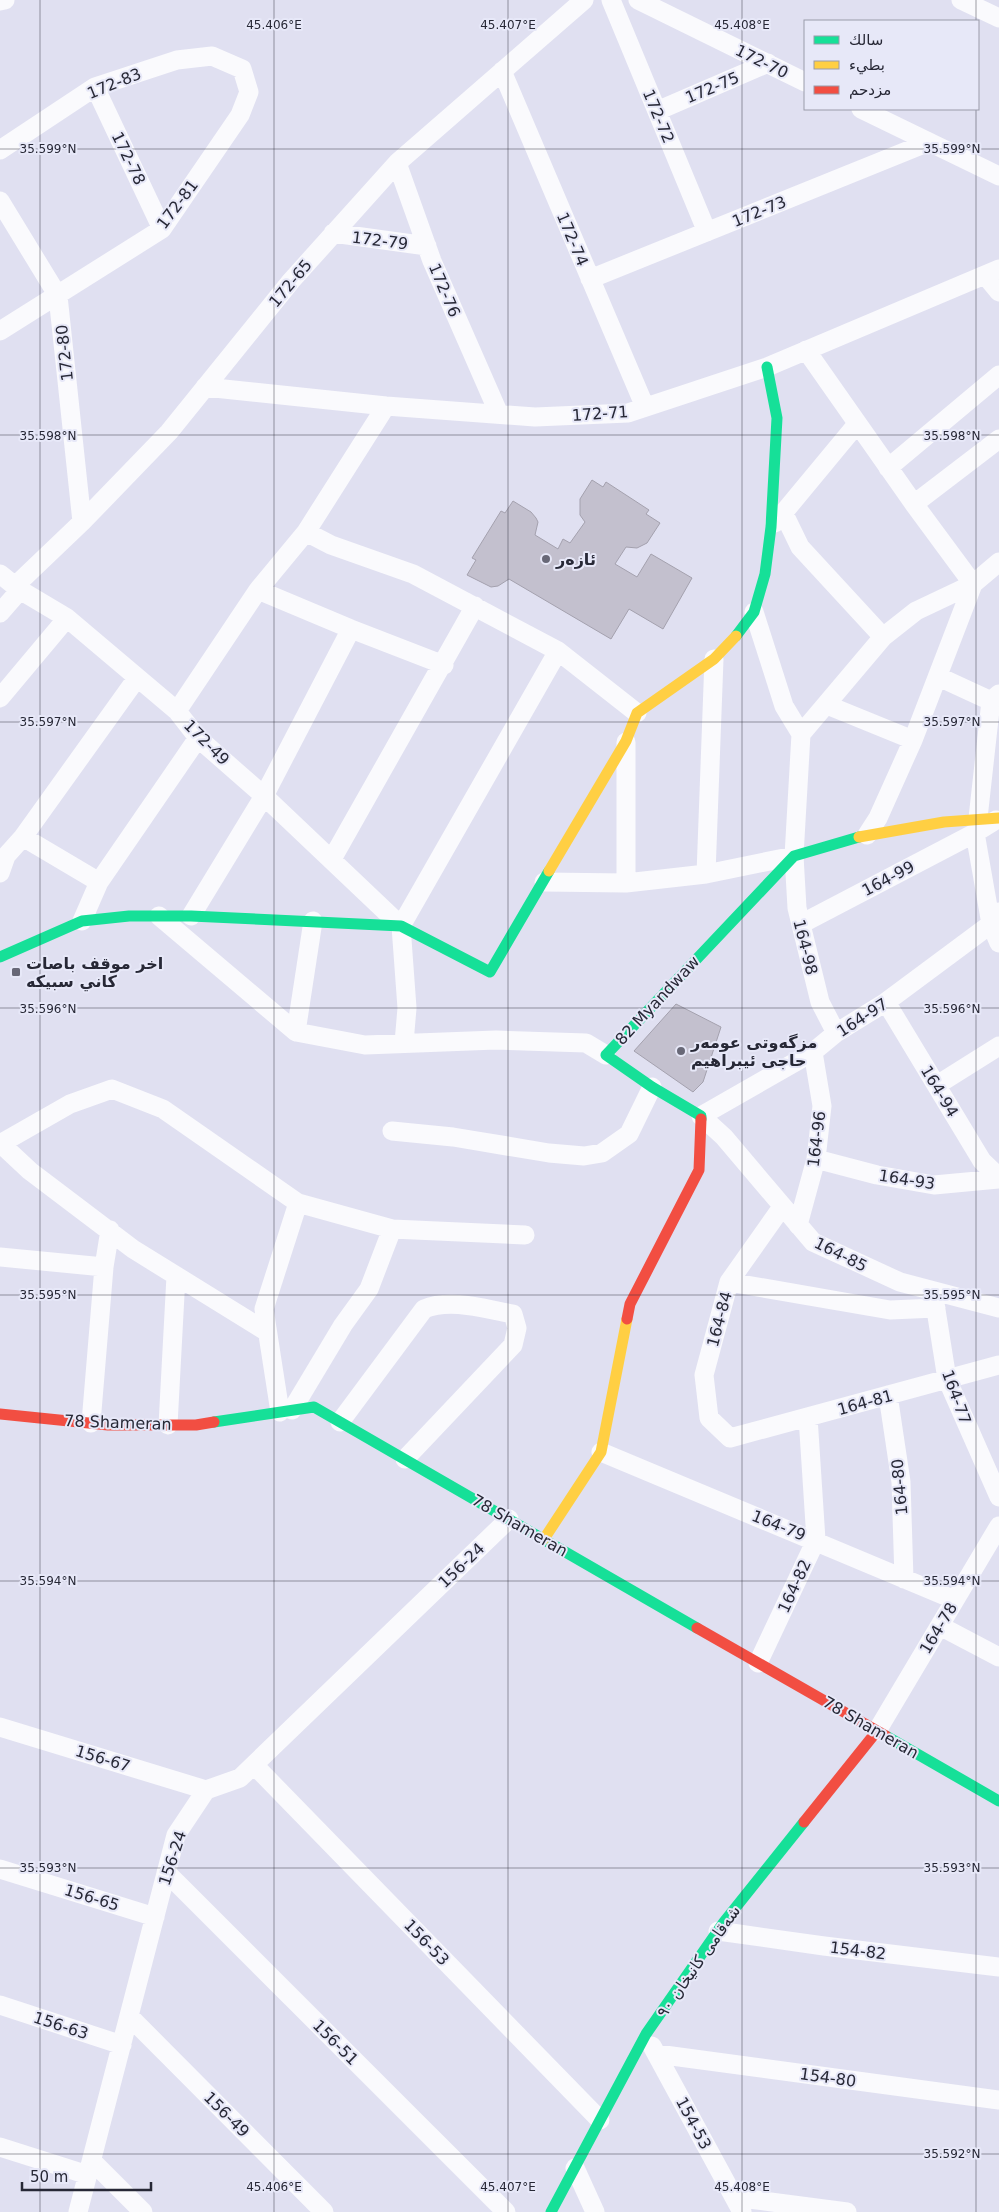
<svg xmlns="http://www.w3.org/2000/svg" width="999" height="2212" font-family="'DejaVu Sans',Vazirmatn,sans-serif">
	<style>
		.building { fill: #c3c0ce; stroke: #a4a1ae }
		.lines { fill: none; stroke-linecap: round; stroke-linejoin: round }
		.street { stroke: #fafafd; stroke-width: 19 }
		.fast { stroke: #16e098; stroke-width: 11 }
		.slow { stroke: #ffcf43; stroke-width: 11 }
		.jam { stroke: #f24e42; stroke-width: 11 }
		.ticks { fill: none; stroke: #272836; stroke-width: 1; stroke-opacity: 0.45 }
		.poi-dot { fill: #686877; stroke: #e7e8f8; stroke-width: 2 }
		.labels { text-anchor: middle; stroke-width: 4; stroke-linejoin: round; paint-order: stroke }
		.street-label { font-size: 16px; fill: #272836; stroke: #e7e8f8 }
		.poi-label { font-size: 16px; font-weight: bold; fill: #272836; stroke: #e7e8f8; text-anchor: start }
		.ticks-label { font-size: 12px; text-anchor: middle; fill: #272836; stroke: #e7e8f8; stroke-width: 4; stroke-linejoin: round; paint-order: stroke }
	</style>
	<rect width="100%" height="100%" fill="#e0e0f1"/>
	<path class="building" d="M592,480L603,487L606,482L649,510L646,514L660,523L647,543L637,548L626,547L615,564L637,577L651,554L692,578L663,629L629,609L611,639L509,579L498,586L491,587L467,575L476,560L472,558L501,511L505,513L513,501L531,512L536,518L538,522L535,535L558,549L563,539L570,543L585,522L580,515V499Z
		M676,1004L721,1027L703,1082L693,1092L634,1051Z"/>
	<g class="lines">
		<path class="street" d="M611,0L707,232
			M638,0L805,82
			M961,0L999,18
			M0,1L5,0
			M502,71L645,407
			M95,87L162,229
			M861,109L999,176
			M657,111L768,63
			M0,150L95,87L177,60L212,56L242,69L249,92L240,115L162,229L0,331
			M397,163L432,261L499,414
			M0,201L58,296L82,522
			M333,233L427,246
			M985,275L999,292
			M590,279L929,142
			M806,350L914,504L973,584
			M205,387L386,406L535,417L628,413L767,367L999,269
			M888,468L999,375
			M914,504L999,439
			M784,514L800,547L883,637
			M775,523L857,424
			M306,532L331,545L413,574L558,651L637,713
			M0,574L20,590L67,618L177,711L198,738L264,796L401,926
			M15,586L82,522L169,432L291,281L397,163L584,0
			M258,590L351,629L444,665
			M754,612L784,706L801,734L794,856L797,908L820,1002L836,1033
			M0,613L20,590
			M939,677L991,701
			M0,698L67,618
			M827,705L913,740
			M177,711L258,590L306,532L386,406
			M801,734L883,637L916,611L973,584L999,562
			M626,742V883
			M978,818L991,701L999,694
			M975,833L991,924L999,943
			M867,835L878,818L913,740L973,584
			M23,837L99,882
			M332,859L475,606
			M0,873L6,856L23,837L137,678
			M706,874L714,659
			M544,882L626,883L706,874L794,856
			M999,912L991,924L886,1002L836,1033L813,1052L701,1116L724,1137L813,1242L900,1282L999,1308
			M159,916L296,1032L365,1045L496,1040L586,1043L606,1055
			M191,916L264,796L351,629
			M82,921L99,882L198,738
			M801,924L975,833L996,820
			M886,1002L982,1161L999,1177
			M296,1032L313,921
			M404,1043L407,1008L401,926L558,651
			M937,1085L999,1046
			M392,1131L453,1137L549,1153L584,1156L602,1153L629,1134L652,1087
			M0,1144L70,1104L112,1089L163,1109L298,1203L264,1309L280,1412
			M1,1144L30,1171L133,1249L267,1332
			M816,1159L877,1175L934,1185L999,1179
			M298,1203L392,1229L525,1235
			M782,1207L729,1282L704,1375L709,1418L730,1438L999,1365
			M798,1225L816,1159L822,1106L813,1052
			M0,1257L104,1267
			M729,1282L890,1310L936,1308
			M933,1291L947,1379L999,1497
			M888,1395L901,1482L904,1579
			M292,1410L343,1325L369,1289L392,1229
			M340,1422L424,1309C451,1298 484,1309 513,1314L517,1328L513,1345L405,1459
			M91,1423L104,1267L110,1230
			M168,1425L176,1276
			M601,1452L955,1600
			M940,1626L999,1657
			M758,1663L816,1540L808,1417
			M0,1727L206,1790
			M877,1731L999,1526
			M254,1765L600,2120
			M0,1869L155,1917
			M166,1872L506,2212
			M718,1931L824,1946L999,1967
			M0,2005L122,2045
			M129,2016L324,2212
			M652,2046L742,2212
			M657,2054L999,2100
			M0,2147L88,2175
			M92,2161L143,2212
			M575,2168L595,2212
			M734,2197L847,2212
			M78,2212L176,1835L206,1790L240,1778L509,1519"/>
		<path class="fast" d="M736,636L754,612L765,574L771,527L777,418L767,367
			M0,957L82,921L129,916H191L401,926L490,972L549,871
			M701,1119V1116L652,1087L606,1055L794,856L859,837
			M214,1422L314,1407L697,1628
			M886,1736L999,1801
			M551,2212L646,2034L724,1922L804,1822"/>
		<path class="slow" d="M859,837L944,822L999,818
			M549,871L626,741L637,713L714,659L736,636
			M544,1539L601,1452L627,1319"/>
		<path class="jam" d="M627,1319L630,1304L699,1170L701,1119
			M0,1414L108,1425H196L214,1422
			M697,1628L886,1736
			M804,1822L877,1731"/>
	</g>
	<path class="ticks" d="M40,0V2212M274,0V2212M508,0V2212M742,0V2212M976,0V21M976,109V2212M0,149H999M0,435H999M0,722H999M0,1008H999M0,1295H999M0,1581H999M0,1868H999M0,2154H999"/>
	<g class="poi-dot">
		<circle cx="546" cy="559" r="5"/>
		<rect x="11" y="967" width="10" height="10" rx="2.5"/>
		<circle cx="681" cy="1051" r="5"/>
	</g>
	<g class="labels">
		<g class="street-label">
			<text transform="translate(762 61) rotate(26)" y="6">172-70</text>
			<text transform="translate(114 83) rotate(-22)" y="6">172-83</text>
			<text transform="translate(712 87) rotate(-23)" y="6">172-75</text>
			<text transform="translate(659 116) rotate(67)" y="6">172-72</text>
			<text transform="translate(129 158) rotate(64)" y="6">172-78</text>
			<text transform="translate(177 204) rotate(-53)" y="6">172-81</text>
			<text transform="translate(759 211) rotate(-22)" y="6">172-73</text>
			<text transform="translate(573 239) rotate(67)" y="6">172-74</text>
			<text transform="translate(380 240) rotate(7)" y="6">172-79</text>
			<text transform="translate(290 283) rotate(-50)" y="6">172-65</text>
			<text transform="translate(445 290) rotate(67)" y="6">172-76</text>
			<text transform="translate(64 353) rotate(-96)" y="6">172-80</text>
			<text transform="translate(600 413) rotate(-4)" y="6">172-71</text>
			<text transform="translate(207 742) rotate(45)" y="6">172-49</text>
			<text transform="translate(888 878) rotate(-28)" y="6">164-99</text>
			<text transform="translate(806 947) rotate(76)" y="6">164-98</text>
			<text transform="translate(657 1000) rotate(-47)" y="6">82 Myandwaw</text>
			<text transform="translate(862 1017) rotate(-33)" y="6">164-97</text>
			<text transform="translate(940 1091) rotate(59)" y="6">164-94</text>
			<text transform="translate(816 1139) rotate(-83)" y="6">164-96</text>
			<text transform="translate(907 1179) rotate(9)" y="6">164-93</text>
			<text transform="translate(841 1254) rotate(27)" y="6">164-85</text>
			<text transform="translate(719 1319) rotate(-75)" y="6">164-84</text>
			<text transform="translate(957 1397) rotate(70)" y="6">164-77</text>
			<text transform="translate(865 1402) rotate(-15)" y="6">164-81</text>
			<text transform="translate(118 1422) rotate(2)" y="6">78 Shameran</text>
			<text transform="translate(899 1487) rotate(-95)" y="6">164-80</text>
			<text transform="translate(520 1525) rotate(30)" y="6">78 Shameran</text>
			<text transform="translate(779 1525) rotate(22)" y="6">164-79</text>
			<text transform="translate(461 1565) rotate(-44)" y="6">156-24</text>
			<text transform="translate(794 1586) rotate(-65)" y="6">164-82</text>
			<text transform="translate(938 1628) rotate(-59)" y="6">164-78</text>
			<text transform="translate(871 1727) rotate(30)" y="6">78 Shameran</text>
			<text transform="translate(103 1758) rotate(17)" y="6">156-67</text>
			<text transform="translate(172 1858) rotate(-72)" y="6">156-24</text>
			<text transform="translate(92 1897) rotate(17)" y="6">156-65</text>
			<text transform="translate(427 1942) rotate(46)" y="6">156-53</text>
			<text transform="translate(858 1950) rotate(7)" y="6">154-82</text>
			<text transform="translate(698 1961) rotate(-55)" y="6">شەقامی کانیخان ٩٠</text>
			<text transform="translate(61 2025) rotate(18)" y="6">156-63</text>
			<text transform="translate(336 2042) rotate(45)" y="6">156-51</text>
			<text transform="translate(828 2077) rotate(8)" y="6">154-80</text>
			<text transform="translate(227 2114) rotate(45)" y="6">156-49</text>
			<text transform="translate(694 2123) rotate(62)" y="6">154-53</text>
		</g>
		<g class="poi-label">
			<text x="556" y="565">ئازەر</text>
			<text x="26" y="969">اخر موقف باصات<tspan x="26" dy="18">كاني سبيكه</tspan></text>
			<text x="691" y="1048">مزگەوتی عومەر<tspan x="691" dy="18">حاجی ئیبراهیم</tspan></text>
		</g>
	</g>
	<g class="ticks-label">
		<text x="274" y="29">45.406°E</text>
		<text x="508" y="29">45.407°E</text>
		<text x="742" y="29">45.408°E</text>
		<text x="48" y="153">35.599°N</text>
		<text x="952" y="153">35.599°N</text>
		<text x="48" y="440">35.598°N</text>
		<text x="952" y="440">35.598°N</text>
		<text x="48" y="726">35.597°N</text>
		<text x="952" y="726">35.597°N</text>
		<text x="48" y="1013">35.596°N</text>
		<text x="952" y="1013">35.596°N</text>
		<text x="48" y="1299">35.595°N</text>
		<text x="952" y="1299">35.595°N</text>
		<text x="48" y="1585">35.594°N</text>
		<text x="952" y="1585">35.594°N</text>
		<text x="48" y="1872">35.593°N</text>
		<text x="952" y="1872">35.593°N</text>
		<text x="952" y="2158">35.592°N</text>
		<text x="274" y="2191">45.406°E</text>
		<text x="508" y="2191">45.407°E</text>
		<text x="742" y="2191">45.408°E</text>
	</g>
	<rect x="804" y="20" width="175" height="90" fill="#e7e8f8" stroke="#9a9baa"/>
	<rect x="814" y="36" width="25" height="8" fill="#16e098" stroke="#9a9baa"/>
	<text x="849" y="45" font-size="15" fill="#272836">سالك</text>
	<rect x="814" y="61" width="25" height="8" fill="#ffcf43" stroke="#9a9baa"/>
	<text x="849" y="70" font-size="15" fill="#272836">بطيء</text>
	<rect x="814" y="86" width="25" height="8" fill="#f24e42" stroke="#9a9baa"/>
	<text x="849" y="95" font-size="15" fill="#272836">مزدحم</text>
	<path d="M22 2182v8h129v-8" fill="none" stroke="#272836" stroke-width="2.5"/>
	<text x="30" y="2182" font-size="15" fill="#272836" stroke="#e7e8f8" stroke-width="4" paint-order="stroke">50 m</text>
</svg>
